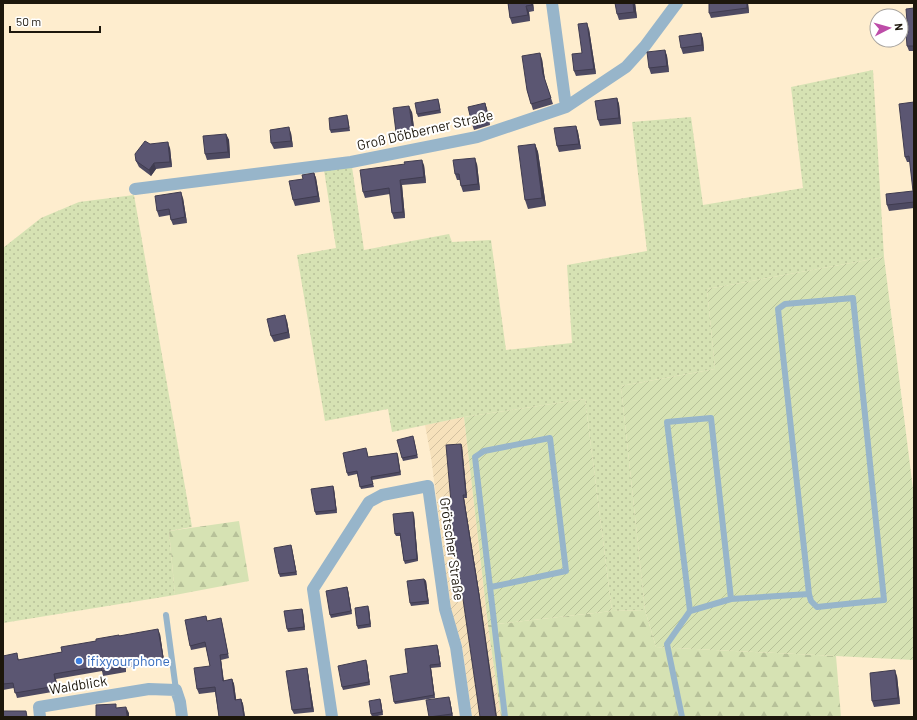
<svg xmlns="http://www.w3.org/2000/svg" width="917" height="720" font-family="Barlow,sans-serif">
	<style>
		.industrial { fill: url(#industrial-furrows) }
		.grass { fill: url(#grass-dots) }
		.forest { fill: url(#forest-firs) }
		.garden { fill: url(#garden-furrows) }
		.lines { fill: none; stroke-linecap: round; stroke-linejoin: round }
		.lane { stroke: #97b5ca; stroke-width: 6 }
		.street { stroke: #97b5ca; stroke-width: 12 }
		.wall { fill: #4e4a62 }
		.shaded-wall { fill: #403c50 }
		.building { fill: #5b5672; stroke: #403c50 }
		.shop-dot { fill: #3f7fe0; stroke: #fff; stroke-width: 1.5 }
		.labels { text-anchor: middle; stroke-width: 4; stroke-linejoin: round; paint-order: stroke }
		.street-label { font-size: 14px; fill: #1d170c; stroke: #fff }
		.shop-label { font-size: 14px; fill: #366cbe; stroke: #fff; text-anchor: start }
	</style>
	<defs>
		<pattern id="industrial-furrows" width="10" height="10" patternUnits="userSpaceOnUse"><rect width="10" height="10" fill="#f6e1bb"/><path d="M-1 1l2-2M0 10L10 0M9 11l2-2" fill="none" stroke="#d2c0a0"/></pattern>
		<pattern id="grass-dots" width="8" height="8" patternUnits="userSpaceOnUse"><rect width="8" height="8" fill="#d6e2b3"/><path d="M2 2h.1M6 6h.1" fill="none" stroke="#b7c199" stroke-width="1.8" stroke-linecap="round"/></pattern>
		<pattern id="forest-firs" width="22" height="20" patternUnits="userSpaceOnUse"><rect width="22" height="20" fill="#d6e2b3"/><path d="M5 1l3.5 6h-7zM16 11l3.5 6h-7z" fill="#b7c199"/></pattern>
		<pattern id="garden-furrows" width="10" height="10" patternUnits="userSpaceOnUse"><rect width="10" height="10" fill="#d6e2b3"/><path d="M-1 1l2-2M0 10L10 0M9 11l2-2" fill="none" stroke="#b7c199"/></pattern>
	</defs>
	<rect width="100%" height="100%" fill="#feedce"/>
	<path class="industrial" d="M464,417L488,625L501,717H472L462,645L451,610L431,457L425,425Z"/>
	<path class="grass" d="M873,70L884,257L707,289L715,369L621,386L645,610L612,611L585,399L464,417L392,432L388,409L325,421L297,255L336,248L324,170L352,167L364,250L449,234L452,242L491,240L506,350L572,343L567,265L647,251L632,122L691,117L703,205L803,188L791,87Z
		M134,195L192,527L169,531L175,595L3,623V248L41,218L79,202Z"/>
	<path class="forest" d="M239,521L249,581L175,595L169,531Z
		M645,610L656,647L836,656L841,717H501L488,625L612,611Z"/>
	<path class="garden" d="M884,257L914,497V660L656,647L645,610L621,386L715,369L707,289Z
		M585,399L612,611L488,625L464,417Z"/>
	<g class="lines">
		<path class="lane" d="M491,587L566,571L550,438L484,451L475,457L505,717
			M690,611L667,422L711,418L731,599
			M166,615L176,690
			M682,717L667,644L690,611L731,599L809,594L811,601L817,607L884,600L853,298L785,304L778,309L809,594"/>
		<path class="street" d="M552,3L566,107
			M135,189L351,162L477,137L566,107L626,67L645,46L677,3
			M40,717L39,707L149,689L176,690L180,702L182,717
			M332,717L313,589L369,502L382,495L428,486L445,609L456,647L466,717"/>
	</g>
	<path class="wall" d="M508,3H533L534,11L529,12L530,21L512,24L510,18Z
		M635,3L637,18L619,20L617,14Z
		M748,3L749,13L711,18L709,13Z
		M914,8V51H909L907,46L908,33Z
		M589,29L596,74L576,76L574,71L582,53Z
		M701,33L703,39L704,51L683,54L681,48Z
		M665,50L667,56L669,72L651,74L649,68Z
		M542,59L545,80L553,104L533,110L527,90Z
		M617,98L619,104L621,124L600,126L598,120Z
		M439,102L441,113L418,117L417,114Z
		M914,102V208L889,211L887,205L913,191L910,162H907L905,157Z
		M485,103L487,109L490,125L474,130L472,124Z
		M412,112L415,136L399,138L396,132Z
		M348,118L350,131L331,133L330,130Z
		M576,126L578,132L581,149L559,152L557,146Z
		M291,133L293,147L274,149L271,143Z
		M226,134L229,140L230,158L207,160L205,154Z
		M150,144L170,148L172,167L156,169L151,176L139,167L136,161Z
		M535,144L538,152L546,206L528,209L525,200Z
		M477,164L480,190L463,192L461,186L460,180H457L455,174Z
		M424,165L426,183L402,185L405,218L394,219L392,213L390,194L365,198L363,192Z
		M314,173L316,178L320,202L295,206L293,200L303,179Z
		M183,198L187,223L173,225L171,220L170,215L159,217L157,211Z
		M287,321L290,338L274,342L271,336Z
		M414,439L418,458L403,461L402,458Z
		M461,444L462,446L467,498H464L480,598L451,502Z
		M367,451L368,457L397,453L401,475L372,480L374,487L361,489L357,474L348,476L347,473Z
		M333,486L334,489L337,513L316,515L315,512Z
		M414,515L418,561L405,564L404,561L400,536H396L395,534Z
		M291,545L297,575L280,577L279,574Z
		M424,579L426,581L429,604L411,606L410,603Z
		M347,587L348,590L352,614L331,618L330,615Z
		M302,609L303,612L305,630L288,632L287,629Z
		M369,609L371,627L358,629L357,626Z
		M206,616L207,621L222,622L229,658L221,660L224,681L232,679L234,684L236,700L241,699L243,704L245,717H219L215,692L199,694L197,689L210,666L206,647L191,650L190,646Z
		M160,634L164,661L126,668V672L103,676L102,671L56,679L58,691L17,698L14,688L3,690V656L18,658L19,660L62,652L96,641L119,636Z
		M437,645L438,648L441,667L431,668L435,698L395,704L394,702L408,673Z
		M367,663L370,685L343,690L342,687Z
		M307,668L308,673L314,712L294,714L292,710Z
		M897,676L900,704L874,707L872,701Z
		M380,699L381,702L383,715L372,717L371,714Z
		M450,700L453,717H429Z"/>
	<path class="shaded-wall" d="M531,3H533L534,11L532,5Z
		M633,3H635L637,18L634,12Z
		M747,3H748L749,13L747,8Z
		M526,6L529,12L530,21L528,15Z
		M587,23L589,29L596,74L594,69Z
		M701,33L703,39L704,51L702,45Z
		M665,50L667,56L669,72L667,66Z
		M540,53L542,59L545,80L553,104L543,74Z
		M617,98L619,104L621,124L619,118Z
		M485,103L487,109L490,125L488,119Z
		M409,106L412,112L415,136L413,130Z
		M576,126L578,132L581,149L579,144Z
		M289,127L291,133L293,147L291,141Z
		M226,134L229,140L230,158L228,152Z
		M168,142L170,148L172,167L170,162Z
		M535,144L538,152L546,206L542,198Z
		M475,158L477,164L480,190L478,184Z
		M422,160L424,165L426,183L424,177Z
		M154,163L156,169L151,176L149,170Z
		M314,173L316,178L320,202L318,196Z
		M400,180L402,185L405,218L403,212Z
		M181,192L183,198L187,223L185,217Z
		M285,315L287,321L290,338L288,332Z
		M461,444L462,446L467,498L466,495Z
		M397,453L398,455L401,475L400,472Z
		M333,486L334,489L337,513L336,510Z
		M463,495L464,498L480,598L497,717H496Z
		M413,512L414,515L418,561L417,559Z
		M291,545L292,548L297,575L296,572Z
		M424,579L426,581L429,604L428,601Z
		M347,587L348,590L352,614L351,611Z
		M368,606L369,609L371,627L370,624Z
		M302,609L303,612L305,630L304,627Z
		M158,629L160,634L164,661L163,657Z
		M437,645L438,648L441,667L440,664Z
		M220,655L221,660L224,685L223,681Z
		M366,660L367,663L370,685L369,682Z
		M430,665L431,668L435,698L434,695Z
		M307,668L308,673L314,712L312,708Z
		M895,670L897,676L900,704L898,698Z
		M54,674L56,679L58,691L56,686Z
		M232,679L234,684L237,705L235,700Z
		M449,697L450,700L453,717L452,714Z
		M241,699L243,704L245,717H244Z
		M380,699L381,702L383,715L382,712Z
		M126,707L129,713V717H127Z"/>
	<path class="building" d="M508,3H531L532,5L526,6L528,15L510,18Z
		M615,3H633L634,12L617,14Z
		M709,3H747V8L709,13Z
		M914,8V46H907L906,33H908L906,9Z
		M587,23L594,69L574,71L572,54L582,53L578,24Z
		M701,33L702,45L681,48L679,36Z
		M665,50L667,66L649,68L647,52Z
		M540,53L543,74L551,98L531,104L527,90L522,56Z
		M617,98L619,118L598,120L595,101Z
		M438,99L440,110L417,114L415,103Z
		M914,102V202L887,205L886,194L913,191L909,156L905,157L899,104Z
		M485,103L488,119L472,124L468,107Z
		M409,106L413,130L396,132L393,108Z
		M347,115L349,128L330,130L329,118Z
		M576,126L579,144L557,146L554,128Z
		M289,127L291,141L271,143L270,130Z
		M226,134L228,152L205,154L203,136Z
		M145,141L150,144L168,142L170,162L154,163L149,170L136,161L135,154Z
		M535,144L542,198L525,200L518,146Z
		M475,158L478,184L461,186L459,174H455L453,160Z
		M422,160L424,177L400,180L403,212L392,213L389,188L363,192L360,170L405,164L404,162Z
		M314,173L318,196L293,200L289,181L303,179L302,175Z
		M181,192L185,217L171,220L169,209L157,211L155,196Z
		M285,315L288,332L271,336L267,319Z
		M413,436L417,455L402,458L397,440Z
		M461,444L466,495H463L479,595L496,717H480L449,502H451L446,445Z
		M366,448L368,457L397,453L400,472L371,477L373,484L360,487L357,471L347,473L343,453Z
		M333,486L336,510L315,512L311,489Z
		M413,512L417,559L404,561L400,533L395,534L393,514Z
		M291,545L296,572L279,574L274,548Z
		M424,579L428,601L410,603L407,581Z
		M347,587L351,611L330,615L326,591Z
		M368,606L370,624L357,626L355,608Z
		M302,609L304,627L287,629L284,611Z
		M206,616L207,621L221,618L228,654L220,655L223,681L232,679L235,700L241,699L244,717H219L215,687L197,689L194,668L210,666L205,642L190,646L185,620Z
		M158,629L163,657L124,663V667L102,671L101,666L54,674L56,686L15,693L13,683L3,684V656L17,653L18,660L62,652L61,647L96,641V639L119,635V636Z
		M437,645L440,664L430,665L434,695L394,702L390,676L408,673L405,649Z
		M366,660L369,682L342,687L338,666Z
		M307,668L312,708L292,710L286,671Z
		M895,670L898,698L872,701L870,673Z
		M449,697L452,714L429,717L426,700Z
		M380,699L382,712L371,714L369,701Z
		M116,704V708L126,707L127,717H96V705Z
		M3,711H26L27,717H3Z"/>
	<circle class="shop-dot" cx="79" cy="661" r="4"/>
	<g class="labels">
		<g class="street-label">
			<text transform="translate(425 130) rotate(-13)" y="5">Groß Döbberner Straße</text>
			<text transform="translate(452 549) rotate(82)" y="5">Grötscher Straße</text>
			<text transform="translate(78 685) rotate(-9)" y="5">Waldblick</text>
		</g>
		<g class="shop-label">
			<text x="87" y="666">ifixyourphone</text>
		</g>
	</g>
	<rect width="917" height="720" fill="none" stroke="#1d170c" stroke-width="8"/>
	<g transform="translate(889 28) rotate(84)"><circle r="19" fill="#ffffff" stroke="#a5a29e"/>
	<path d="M0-3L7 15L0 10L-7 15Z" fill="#bd4ca8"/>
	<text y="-6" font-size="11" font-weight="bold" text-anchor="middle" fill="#1d170c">N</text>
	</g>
	<path d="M10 26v6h90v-6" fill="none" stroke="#1d170c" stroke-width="2"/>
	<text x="16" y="26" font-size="12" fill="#1d170c" stroke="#ffffff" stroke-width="3" paint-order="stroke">50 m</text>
</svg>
